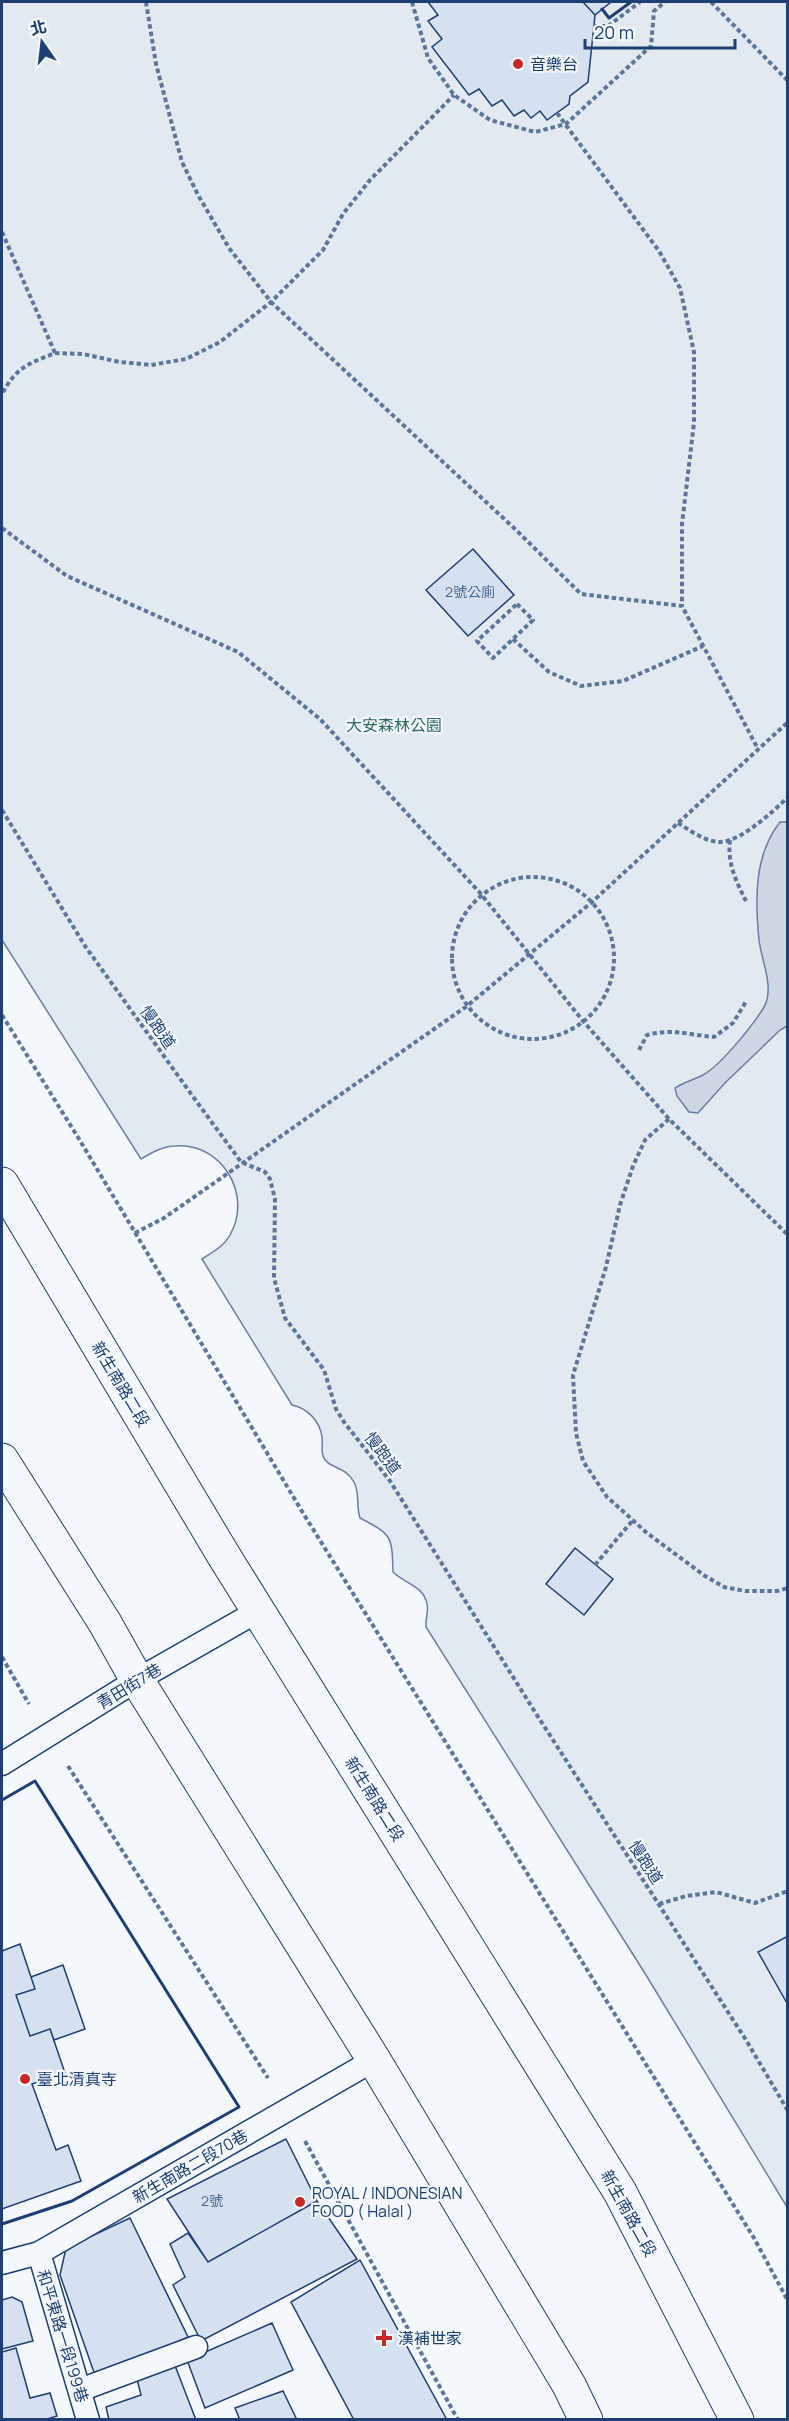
<svg xmlns="http://www.w3.org/2000/svg" width="789" height="2421" font-family="Manrope,'Noto Sans TC',sans-serif">
	<style>
		.green { fill: #e3e9f0; stroke: #687fa3; stroke-width: 1.5 }
		.water { fill: #cfd7e4; stroke: #687fa3; stroke-width: 1.5 }
		.building { fill: #d5e0f0; stroke: #1d3f73; stroke-width: 1.5 }
		.lines { fill: none; stroke-linecap: round; stroke-linejoin: round }
		.lane-casing { stroke: #1d3f73; stroke-width: 25 }
		.secondary-casing { stroke: #1d3f73; stroke-width: 35 }
		.path { stroke: #5e769c; stroke-width: 4; stroke-dasharray: 4.5 3; stroke-linecap: butt }
		.lane { stroke: #f4f7fb; stroke-width: 22 }
		.secondary { stroke: #f4f7fb; stroke-width: 33 }
		.wall { stroke: #1d3f73; stroke-width: 3 }
		.poi-dot { fill: #c62828; stroke: #f4f7fb; stroke-width: 2 }
		.labels { text-anchor: middle; stroke-width: 4.5; stroke-linejoin: round; paint-order: stroke }
		.number-label { font-size: 14px; fill: #4b6792 }
		.poi-label { font-size: 16px; fill: #1d3f73; stroke: #f4f7fb; text-anchor: start }
		.park-label { font-size: 16px; fill: #2c6c60; stroke: #f4f7fb }
		.street-label { font-size: 16px; fill: #1d3f73; stroke: #f4f7fb }
	</style>
	<rect width="100%" height="100%" fill="#f4f7fb"/>
	<path class="green" d="M2,2H787V2207L646,1975L426,1627C425,1619 429,1612 427,1604C424,1586 404,1583 393,1572C392,1535 392,1535 360,1518C356,1506 360,1493 354,1482C345,1465 327,1469 323,1456C321,1450 323,1442 322,1437C320,1421 307,1408 292,1405L202,1259C213,1252 224,1246 230,1235C253,1195 222,1142 175,1146C163,1146 151,1153 141,1159L2,940Z"/>
	<path class="water" d="M780,822H788L787,1026L780,1030L725,1083L698,1113L689,1112L677,1096L675,1088C684,1082 693,1080 703,1075C721,1065 754,1024 764,1007C775,988 761,959 759,940C755,899 754,855 780,822Z"/>
	<path class="building" d="M428,2H583L595,15L588,82L570,96L569,104L547,120L540,111L531,118L524,110L514,116L502,100L492,106L479,89L469,95L432,47L442,39L428,21L438,15Z
		M583,2H611L595,15Z
		M473,549L514,595L468,636L426,590Z
		M575,1548L613,1579L584,1615L546,1584Z
		M788,1936V2005L758,1952Z
		M20,1944L35,1989L16,1995L30,2036L50,2029L65,2073L32,2084L56,2150L68,2145L81,2181L2,2209V1951Z
		M63,1965L85,2029L54,2040L50,2029L30,2036L16,1995L35,1989L31,1977Z
		M286,2139L317,2201L208,2262L167,2199Z
		M317,2201L357,2259L201,2341L173,2285L185,2277L170,2244L188,2233L208,2262Z
		M130,2218L188,2337L97,2381L60,2275L66,2248Z
		M360,2260L447,2420H354L291,2302Z
		M12,2297L22,2302L33,2341L2,2349V2300Z
		M272,2323L293,2370L205,2408L187,2360Z
		M16,2348L30,2398L50,2393L57,2416L44,2420H2V2352Z
		M174,2363L196,2420H109L106,2407L141,2395L136,2375Z
		M283,2391L297,2420H240L235,2408Z"/>
	<g class="lines">
		<g class="lane-casing">
			<path id="lane" d="M2,1764L137,1680L258,1611
				M39,2253L88,2420
				M2,2263L39,2253L374,2060
				M80,2390L196,2347"/>
		</g>
		<g class="secondary-casing">
			<path id="secondary" d="M2,1184L224,1556L620,2192L737,2420
				M2,1460L105,1623L137,1680L374,2060L569,2385L586,2420"/>
		</g>
		<path class="path" d="M146,2L156,64L182,162L198,195L229,248L271,302L514,528L581,594L682,606L758,749
			M412,2L428,58L454,95L490,120L535,132L566,124L651,46L654,11L665,2
			M711,2L788,81
			M593,26H608L640,2
			M557,113L659,251L680,288L694,352V423L682,524V606
			M2,232L55,353C27,364 16,368 2,394
			M55,353L83,354L120,362L151,365L186,359L220,342L271,302L323,250L343,214L370,180L454,95
			M2,528L67,576L238,652L320,719L481,894L583,1021L669,1119L788,1235
			M517,604L533,620L493,658L477,641Z
			M513,639L549,672L581,686L623,681L703,646
			M2,810L85,946L194,1098L241,1162L265,1172L270,1179L275,1199L274,1278L285,1318L324,1370L336,1409L344,1422L390,1481L535,1712L746,2040L788,2111
			M678,823C691,831 705,842 721,842C741,841 774,811 788,797
			M730,840C727,863 736,881 746,901
			M452 958a81 81 0 1 1 162 0a81 81 0 1 1-162 0Z
			M2,1015L79,1139L303,1513L754,2238L788,2301
			M639,1050L647,1035C675,1028 688,1035 714,1037L733,1023L747,1000
			M669,1119L645,1140L633,1166L620,1205L606,1267L573,1375L576,1433L583,1461L607,1497L647,1533L705,1576L724,1587L745,1591H777L788,1588
			M135,1233L164,1218L467,1006L592,902L788,722
			M595,1565L633,1520
			M2,1657L29,1704
			M68,1766L268,2078
			M659,1904L686,1896L716,1892L755,1903L788,1891
			M305,2141L458,2420"/>
		<use href="#lane" class="lane"/>
		<use href="#secondary" class="secondary"/>
		<path class="wall" d="M602,9L609,18L631,2
			M2,1800L35,1781L239,2107L72,2201L2,2224"/>
	</g>
	<g class="poi-dot">
		<circle cx="518" cy="64" r="6"/>
		<circle cx="25" cy="2079" r="6"/>
		<circle cx="300" cy="2202" r="6"/>
		<path d="M381 2329h6v6h6v6h-6v6h-6v-6h-6v-6h6z"/>
	</g>
	<g class="labels">
		<g class="number-label">
			<text x="470" y="597">2號公廁</text>
			<text x="212" y="2206">2號</text>
		</g>
		<g class="poi-label">
			<text x="530" y="70">音樂台</text>
			<text x="37" y="2085">臺北清真寺</text>
			<text x="312" y="2199">ROYAL / INDONESIAN<tspan x="312" dy="18">FOOD ( Halal )</tspan></text>
			<text x="398" y="2344">漢補世家</text>
		</g>
		<g class="park-label">
			<text x="394" y="731">大安森林公園</text>
		</g>
		<g class="street-label">
			<text transform="translate(158 1027) rotate(55)" y="6">慢跑道</text>
			<text transform="translate(121 1384) rotate(59)" y="6">新生南路二段</text>
			<text transform="translate(383 1453) rotate(53)" y="6">慢跑道</text>
			<text transform="translate(129 1686) rotate(-31)" y="6">青田街7巷</text>
			<text transform="translate(375 1799) rotate(58)" y="6">新生南路二段</text>
			<text transform="translate(646 1862) rotate(57)" y="6">慢跑道</text>
			<text transform="translate(190 2166) rotate(-30)" y="6">新生南路二段70巷</text>
			<text transform="translate(629 2213) rotate(61)" y="6">新生南路二段</text>
			<text transform="translate(63 2336) rotate(73)" y="6">和平東路一段199巷</text>
		</g>
	</g>
	<rect width="789" height="2421" fill="none" stroke="#1d3f73" stroke-width="6"/>
	<g transform="translate(42 42) rotate(346)" stroke="#f4f7fb" stroke-width="4.5" paint-order="stroke">
	<path d="M0-4.5L10 22L0 15L-10 22Z" fill="#1d3f73"/>
	<text y="-9" font-size="16" font-weight="bold" text-anchor="middle" fill="#1d3f73">北</text>
	</g>
	<path d="M585 39v9h150v-9" fill="none" stroke="#1d3f73" stroke-width="3"/>
	<text x="594" y="39" font-size="18" fill="#1d3f73" stroke="#f4f7fb" stroke-width="4.5" paint-order="stroke">20 m</text>
</svg>
